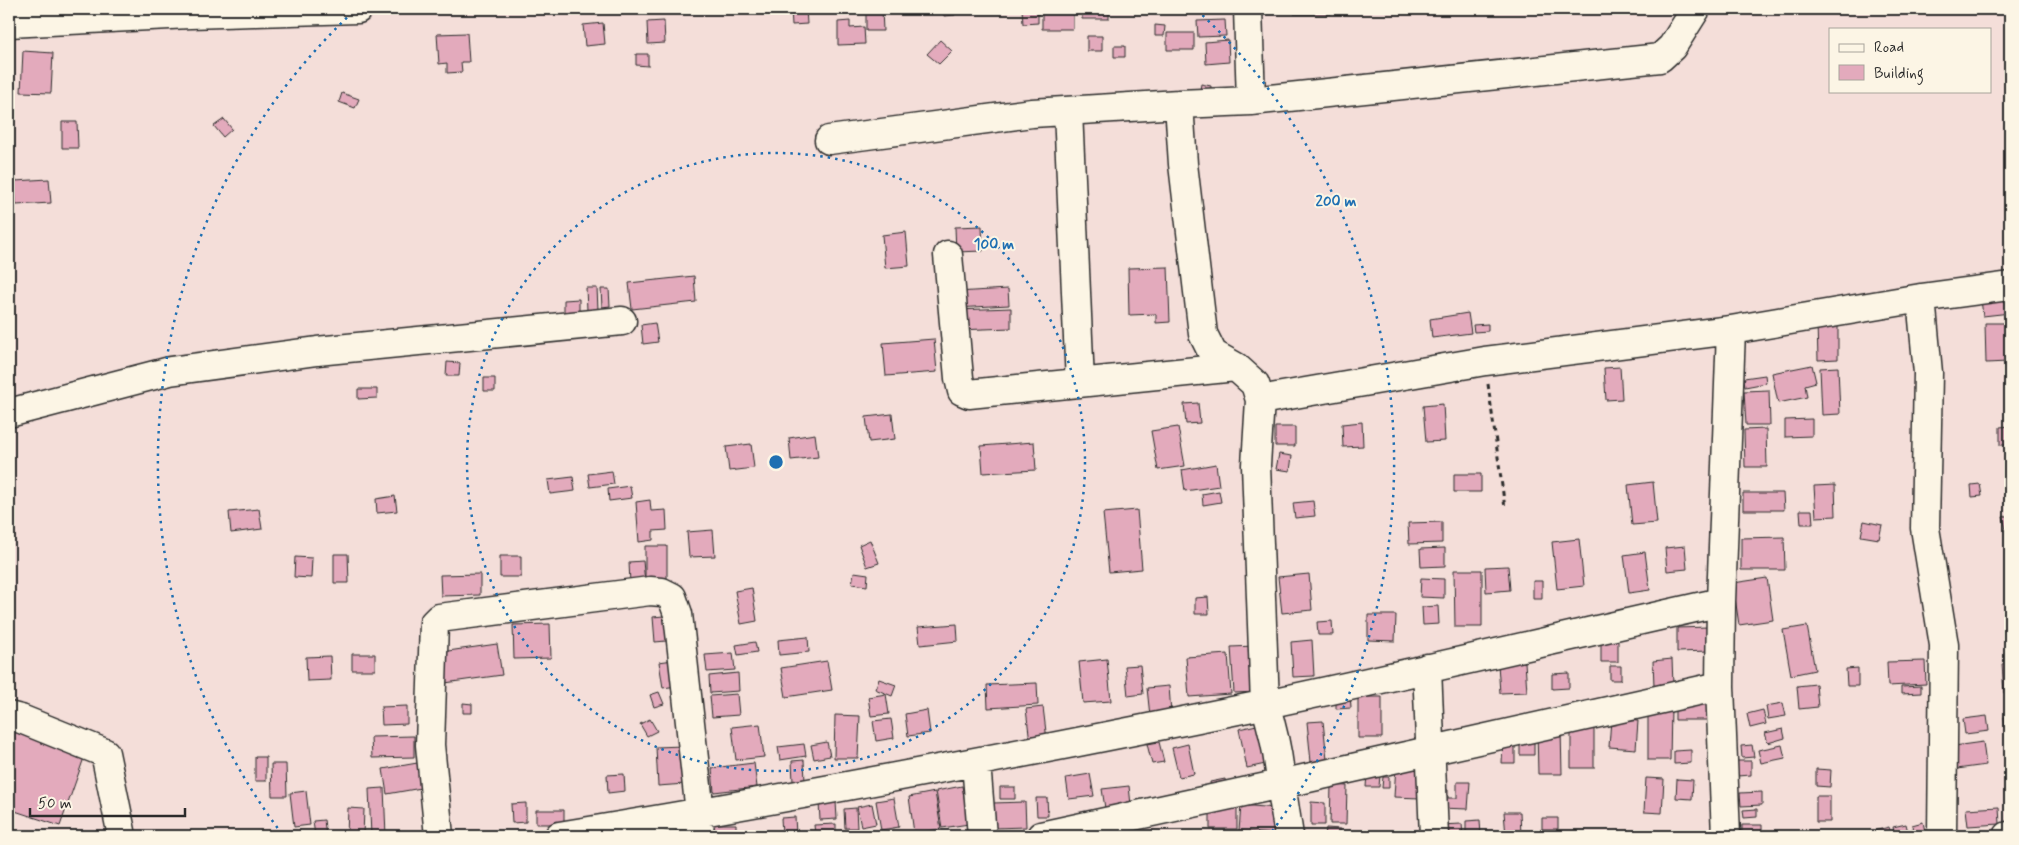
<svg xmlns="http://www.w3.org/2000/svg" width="2019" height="845" font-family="Mynerve,sans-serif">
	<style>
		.building { fill: #e3aabc; stroke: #2b2b2b }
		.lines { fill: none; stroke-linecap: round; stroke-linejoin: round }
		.minor-casing { stroke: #2b2b2b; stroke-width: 31 }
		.path { stroke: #2b2b2b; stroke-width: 3; stroke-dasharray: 5 4; stroke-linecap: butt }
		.minor { stroke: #fcf5e5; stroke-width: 28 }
		.ring { fill: none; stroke: #1f6fb2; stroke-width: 2.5; stroke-dasharray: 2.5 5 }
		.centre { fill: #1f6fb2; stroke: #fcf5e5; stroke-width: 2.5 }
		.ring-label { font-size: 15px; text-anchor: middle; font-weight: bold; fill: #1f6fb2; stroke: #fcf5e5; stroke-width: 4; stroke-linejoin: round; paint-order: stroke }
	</style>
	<rect width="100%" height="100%" fill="#f4ded9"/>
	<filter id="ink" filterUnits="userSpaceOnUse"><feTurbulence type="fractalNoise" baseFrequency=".02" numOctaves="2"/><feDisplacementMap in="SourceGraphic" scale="10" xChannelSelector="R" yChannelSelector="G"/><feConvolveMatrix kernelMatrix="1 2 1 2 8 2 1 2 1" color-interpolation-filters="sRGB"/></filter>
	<g filter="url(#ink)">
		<path class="building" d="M791,9H806L807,24L792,25Z
			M866,9H882L883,31H866Z
			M943,9H954L955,15L944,16Z
			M958,9H979V10L959,12Z
			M1022,9H1038V23L1023,24Z
			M1042,9H1073V29H1042Z
			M1082,9H1109V19H1082Z
			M1294,9H1331V14H1294Z
			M1225,20L1226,36L1198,37L1197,21Z
			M664,21L665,43L648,44L647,22Z
			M850,21V28L864,27L865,44L838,45V22Z
			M603,23L605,44L585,46L583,25Z
			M1155,25L1165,26L1164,36H1155Z
			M467,33L469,62H461L462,72L447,73V63L439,64L437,34Z
			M1167,33H1194V50H1167Z
			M1087,36H1102V51H1087Z
			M940,40L952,51L939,64L927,54Z
			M1228,40L1229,62L1206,64L1205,42Z
			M1114,46H1125V57H1114Z
			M23,51L53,53L51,93L21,92Z
			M636,54H648V66L636,65Z
			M1201,84L1211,86L1210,96L1199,95Z
			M342,93L359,99L355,108L339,102Z
			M224,119L232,129L223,137L214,126Z
			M62,122H77L78,148H62Z
			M49,179L51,203L16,205L15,181Z
			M982,226L983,251L956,252L955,227Z
			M906,232L909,266L885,268L882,235Z
			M1168,267L1170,322L1156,323V314L1129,315L1128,268Z
			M694,276L696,302L632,309L629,283Z
			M586,288H597L598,310H587Z
			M601,289H609L610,306L602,307Z
			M1008,289L1009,305L956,308V292Z
			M2009,297L2010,313L1983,316L1981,299Z
			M579,299V313H564V300Z
			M1011,308V328L957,330L956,310Z
			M1468,313L1471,333L1432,338L1430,319Z
			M1838,321V359L1818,360L1817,322Z
			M655,323L658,342L643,344L641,325Z
			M1985,323H2007L2008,362L1986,363Z
			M1488,324V331L1474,332L1473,325Z
			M934,339L937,372L886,376L883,343Z
			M447,362L460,363L459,376H446Z
			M1812,365L1816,382L1805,385L1807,397L1778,403L1772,373Z
			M1620,367L1622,399L1606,400L1604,368Z
			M1838,367L1840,414L1822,415L1820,368Z
			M1765,375L1766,383L1745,387L1744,378Z
			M484,378H495V391H484Z
			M358,389H377V398L358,399Z
			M1769,390L1770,425H1746L1744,391Z
			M1198,403L1200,423L1186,424L1184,404Z
			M1443,404L1445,441L1426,442L1423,406Z
			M892,414L895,439L869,442L866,417Z
			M1812,419V436L1785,437V420Z
			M1362,422L1363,446L1343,447L1342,424Z
			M2010,426V445H2000V427Z
			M1178,427L1185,466L1158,470L1151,431Z
			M1275,427H1295V446H1275Z
			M1766,429L1767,467H1745L1744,430Z
			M815,434L818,457L791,460L789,438Z
			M1034,442L1036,470L983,473L981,446Z
			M751,444L754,468L729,471L726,447Z
			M1279,454L1292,456L1290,471L1276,469Z
			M1216,464L1219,486L1185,491L1182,470Z
			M612,471L614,484L590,487L588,474Z
			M1454,474H1481V492H1454Z
			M573,477L575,491L550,494L548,480Z
			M1653,482L1657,523L1632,525L1628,485Z
			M1980,484L1982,496L1972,497L1971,485Z
			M1835,485L1836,516L1816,517L1814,486Z
			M630,486L632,498L609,501L608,489Z
			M1219,491L1221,502L1203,505L1202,494Z
			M1743,493H1783L1784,510H1743Z
			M395,496L397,511L377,513L376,499Z
			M650,500L651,511L666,510L667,530L653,531V540L639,542L636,502Z
			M1313,501L1315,516L1295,518L1293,503Z
			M259,509L262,529L231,533L229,512Z
			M1137,510L1142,569L1109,572L1103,513Z
			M1800,510H1812L1813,524H1801Z
			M2010,515V546L2003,517Z
			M1864,521L1882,525L1879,539L1861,536Z
			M1442,522V543L1409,544L1408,523Z
			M713,530L715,556L689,557L687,532Z
			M1784,537L1785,570H1741V538Z
			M1579,539L1584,586L1557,589L1552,542Z
			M870,540L879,563L867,567L859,545Z
			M645,546H667V582H645Z
			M1685,546L1687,569L1667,571L1665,548Z
			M1445,548V566L1421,567L1420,549Z
			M1645,552L1650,590L1629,593L1624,555Z
			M334,554H348L349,583H334Z
			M500,556H521V577H500Z
			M295,557L312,558L311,578L294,577Z
			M643,561L645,583L630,584L629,562Z
			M1508,566L1510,590L1486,592L1485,567Z
			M1454,570H1482V627H1455Z
			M854,572L868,574L867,586L852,584Z
			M480,574V595L441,596L440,575Z
			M1309,574L1312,610L1282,613L1278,577Z
			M1421,578L1444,579V598L1420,597Z
			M1767,578L1773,620L1739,625L1733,583Z
			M1533,581H1542V599H1533Z
			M752,588L757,621L741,624L735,591Z
			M1208,597L1209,614H1195V598Z
			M1438,606L1439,624L1423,625L1422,607Z
			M674,615L677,640L655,642L653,617Z
			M1368,615H1396L1395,641L1368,640Z
			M1332,621L1333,635H1318L1317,622Z
			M550,624L551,658L514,659L513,625Z
			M957,624L958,641L920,645L918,627Z
			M1807,626L1815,670L1791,675L1783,630Z
			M1708,627L1709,651L1677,652V628Z
			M808,637L809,652L779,655L778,640Z
			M1601,639H1618V662H1601Z
			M1312,640L1314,676L1293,677L1291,642Z
			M755,642L757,652L738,655L736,645Z
			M497,644L502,675L445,683L441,652Z
			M1255,646L1258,692L1234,693L1231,647Z
			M733,653L735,670L707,672L705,655Z
			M352,654H375V670H352Z
			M1228,654L1231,694L1189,697L1186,657Z
			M330,656L331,680L307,681L306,657Z
			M680,659L683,685L663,688L659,662Z
			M1107,659L1111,701L1083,703L1079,662Z
			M1672,659L1673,685L1654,686L1653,661Z
			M827,661L832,690L786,697L781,668Z
			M1925,661L1926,684L1888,686L1887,662Z
			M1525,662L1527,692L1500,693L1498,664Z
			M2010,663V693H2004L2002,664Z
			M1140,665L1143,694L1128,696L1125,666Z
			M1610,666H1621V680H1610Z
			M1858,668V686H1847L1846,669Z
			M738,673L739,691L710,693L709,676Z
			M1569,673V688L1552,689V674Z
			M879,679L896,685L892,696L875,689Z
			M1037,683L1038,705L988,708L987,685Z
			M1816,684L1818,707L1799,709L1797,686Z
			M1169,686L1171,714L1150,716L1147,688Z
			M1921,686V693L1901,694V687Z
			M659,692L664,704L654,707L650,695Z
			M737,694L739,715L712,717L710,696Z
			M886,694L889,714L871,716L868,697Z
			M1350,695L1351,708L1336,709V696Z
			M1358,697H1382V738H1358Z
			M1707,700V720H1675V701Z
			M463,703L472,704V713H463Z
			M1783,703L1786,716L1768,719L1766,706Z
			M407,706V724L382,725L381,707Z
			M1043,707L1047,740L1030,742L1026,709Z
			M1648,707H1671L1670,760H1648Z
			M927,710L930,733L908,736L905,714Z
			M1763,710L1766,724L1750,728L1747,714Z
			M835,715L860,716L858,758H834Z
			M1987,716L1989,731L1965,734L1963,719Z
			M2010,716V754H2008L2004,717Z
			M650,719L657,731L647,736L640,724Z
			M891,719L894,738L876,741L873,721Z
			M1611,719L1638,721L1636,749L1609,747Z
			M1323,721L1327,760L1311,762L1307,722Z
			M760,724L764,757L736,760L732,727Z
			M1261,724L1270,763L1247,768L1239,729Z
			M1571,725H1594V768H1571Z
			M9,728L85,755L60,826L9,809Z
			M1537,729H1561L1562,774H1538Z
			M1783,729L1785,738L1768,743L1765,733Z
			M414,736V757L372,758L371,737Z
			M1520,737H1534V755H1520Z
			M827,742L830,756L814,759L811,745Z
			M1159,742L1164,762L1152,764L1147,744Z
			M1503,742H1515V763H1502Z
			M1983,742L1986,765L1957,769L1954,746Z
			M804,744L806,756L780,760L778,747Z
			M1188,744L1194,774L1179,777L1172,748Z
			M1752,745L1754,757L1742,758L1741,746Z
			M1782,745L1785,758L1761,763L1758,750Z
			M683,746L685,784L658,786L656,747Z
			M1691,750V763L1674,764V751Z
			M255,757H266V781H255Z
			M804,760L805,782H793L792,761Z
			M1736,761H1751V775L1737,776Z
			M423,762L427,787L387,794L383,769Z
			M754,763L757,787L714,792L712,768Z
			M271,764H286L287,796H272Z
			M1396,765L1422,767L1420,798L1394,797Z
			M1816,769L1831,770L1830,787L1816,786Z
			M624,774L625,791L608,793L607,775Z
			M1090,774L1094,796L1069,799L1066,778Z
			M1367,774L1380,775L1379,787H1366Z
			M1383,777H1389V788H1382Z
			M1646,778L1664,779L1662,813L1644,812Z
			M1225,779L1227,792L1212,795L1210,782Z
			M1677,779L1693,780L1692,799L1676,798Z
			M1457,782H1470L1468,809L1438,808L1439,789L1448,790V798H1457Z
			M1331,785L1347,786L1346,824H1330Z
			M962,786L969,824L942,828L936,791Z
			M1129,786L1131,805L1105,808L1102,789Z
			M1000,787H1015V799H1000Z
			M384,788L386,836H371L369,789Z
			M306,791L310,825L294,827L290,793Z
			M935,792L941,829L914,833L909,797Z
			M1762,792V805L1741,806L1740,793Z
			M1816,796H1830V822H1816Z
			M894,798L899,827L881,830L876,801Z
			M1036,798H1047L1048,816H1037Z
			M836,802L837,819L820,820L819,803Z
			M1025,802L1026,827L994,828L993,803Z
			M1311,802L1325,803V825H1311Z
			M526,803V822L512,823L511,804Z
			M872,804L876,824L861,827L857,807Z
			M1210,805L1237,806V829H1210Z
			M1241,805L1276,808L1275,834L1239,831Z
			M1999,807L2000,824L1968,826L1966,809Z
			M348,808L364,809L363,836H347Z
			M856,808L857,828H845L844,809Z
			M1757,809V817L1744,818L1743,810Z
			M536,810H564V824H536Z
			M1504,812H1520L1521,836H1506Z
			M795,817L796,834H782L781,818Z
			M1542,818H1558V829H1542Z
			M324,820L326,836H315L313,821Z
			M1480,820L1481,836H1466V821Z
			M1923,822L1926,836H1914L1912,825Z
			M710,824H736V836H710Z
			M836,824V836H805V834H815L814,825Z
			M1462,824L1463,836H1438V825Z
			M1906,824L1909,836H1895L1893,827Z
			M1742,825H1762V836H1742Z
			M1889,827L1891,836H1875L1874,831Z
			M1326,828L1340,829V836H1325Z
			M845,830H857V836H845Z
			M1136,833L1156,834V836H1136Z
			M1207,834L1240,835V836H1207Z
			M1361,834L1387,835V836H1360Z"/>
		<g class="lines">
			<g class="minor-casing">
				<path id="minor" d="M1248,9L1251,101
					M9,23L190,14L358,9
					M1068,111L1080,383
					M829,140L1032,113L1179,104
					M948,255L959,378L962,391L969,394L1236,367
					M1921,298L1928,373L1925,528L1944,645L1942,836
					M1260,400L1485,361L1731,330
					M9,413L170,371L317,351L622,321
					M1427,668L1434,836
					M9,716L21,719L105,753L122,836
					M976,763L982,836
					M439,836L430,745L434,623L439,618L650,591L662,592L672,597L678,614L700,813L699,836
					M559,836C794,798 1028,753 1262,705C1415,673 1568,636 1721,602
					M1041,836L1281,784C1279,756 1273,730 1265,704L1256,465L1260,400L1255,384L1236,367L1213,354L1203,334L1183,164L1179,104L1251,101L1660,58L1672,47L1696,9
					M1289,836L1281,784L1720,686
					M1726,836L1720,686L1721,602L1731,330L1921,298L2010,286
					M2008,836H2010"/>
			</g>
			<path class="path" d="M1488,384L1505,508"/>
			<use href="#minor" class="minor"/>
		</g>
	</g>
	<g class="ring">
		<circle cx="776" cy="462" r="309"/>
		<path d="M282 834A618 618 0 0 1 355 10M1197 10A618 618 0 0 1 1270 834"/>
	</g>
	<circle cx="776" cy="462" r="8" class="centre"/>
	<g class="ring-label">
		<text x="1336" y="206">200 m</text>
		<text x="994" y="249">100 m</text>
	</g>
	<rect width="2019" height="845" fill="none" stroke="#fcf5e5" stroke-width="30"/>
	<rect x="15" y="15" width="1989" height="815" fill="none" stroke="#2b2b2b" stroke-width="2" filter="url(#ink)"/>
	<rect x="1829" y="28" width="162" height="65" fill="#fcf5e5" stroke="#a8a49b"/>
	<rect x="1839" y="44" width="25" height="8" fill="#fcf5e5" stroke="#a8a49b"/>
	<text x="1874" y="52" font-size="15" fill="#2b2b2b">Road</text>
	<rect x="1839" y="65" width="25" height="15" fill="#e3aabc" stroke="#a8a49b"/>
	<text x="1874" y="78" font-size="15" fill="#2b2b2b">Building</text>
	<path d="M30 808v8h155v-8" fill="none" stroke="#2b2b2b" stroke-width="2.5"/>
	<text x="38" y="808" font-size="15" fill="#2b2b2b" stroke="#fcf5e5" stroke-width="4" paint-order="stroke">50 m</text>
</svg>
